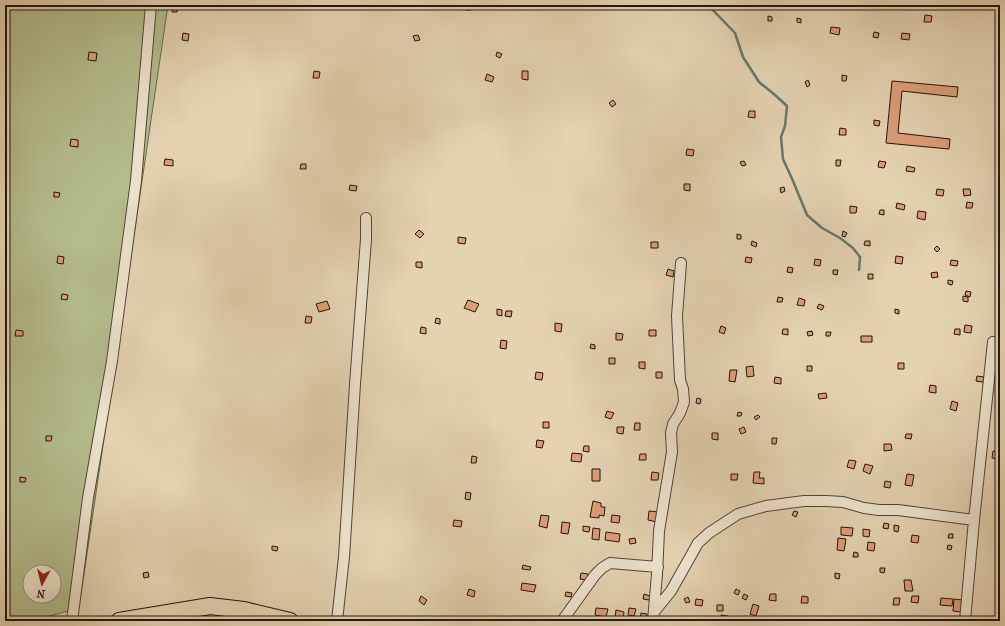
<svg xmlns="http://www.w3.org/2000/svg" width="1005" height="626" font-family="'IM FELL French Canon',serif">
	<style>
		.green { fill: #b4bc8c; stroke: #6a684e; fill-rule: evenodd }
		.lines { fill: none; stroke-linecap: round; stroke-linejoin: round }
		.stream { stroke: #67776c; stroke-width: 2.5 }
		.building { fill: #dd9e77; stroke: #211510 }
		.street-casing { stroke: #524438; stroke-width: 12 }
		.primary-casing { stroke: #211510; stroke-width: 18 }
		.street { stroke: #ede2cc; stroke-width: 10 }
		.primary { stroke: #e4d2b1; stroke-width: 16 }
	</style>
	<rect width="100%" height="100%" fill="#e4d2b1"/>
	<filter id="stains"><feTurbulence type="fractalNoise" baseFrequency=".005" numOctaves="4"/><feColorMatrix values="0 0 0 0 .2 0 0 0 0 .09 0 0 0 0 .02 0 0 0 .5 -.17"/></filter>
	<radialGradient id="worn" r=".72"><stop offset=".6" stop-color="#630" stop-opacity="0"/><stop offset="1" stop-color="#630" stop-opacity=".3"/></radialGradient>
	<path class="green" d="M5,5H168L79,608L31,621H5ZM30,572H54V596H30Z"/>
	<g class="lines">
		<path class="stream" d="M708,5L735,33L743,57L759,82L775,95L787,106L785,126L781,137L783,159L793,181L807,215L822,228L840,238L853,248L860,257L859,270"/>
	</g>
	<path class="building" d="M173,5H178L177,12H172Z
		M467,5H472L471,10H466Z
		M925,15L932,16L931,22H924Z
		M768,16L772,17V21H768Z
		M797,18L801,19V23L797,22Z
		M997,25L1000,26V33L996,32Z
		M831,27L840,28L839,35L830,33Z
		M874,32L879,33L878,38L873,37Z
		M183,33L189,34L188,41L182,40Z
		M902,33L910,34L909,40L901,39Z
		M418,35L420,40L415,41L413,36Z
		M89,52L97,53L96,61L88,60Z
		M497,52L502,54L500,58L496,56Z
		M314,71L320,72L319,78H313Z
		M522,71H528V80L522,79Z
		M487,74L494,77L492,82L485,80Z
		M842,75L847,76L846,81H842Z
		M808,80L810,85L807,87L805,82Z
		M892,81L958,87L957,97L902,91L898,133L950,139L949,149L886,143Z
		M613,100L616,104L612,107L609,103Z
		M749,111H755V118L748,117Z
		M874,120L880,121L879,126L874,125Z
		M840,128L846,129V135H839Z
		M71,139L78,140V147L70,146Z
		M687,149L694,150L693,156L686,155Z
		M165,159L173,160V166L164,165Z
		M836,160H841L840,166H836Z
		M744,161L746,165L742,166L740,162Z
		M879,161L886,162L884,168L878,167Z
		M301,164H306V169H300Z
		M907,166L915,168L914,172L906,171Z
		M684,184H690V191L684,190Z
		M350,185L357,186L356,191L349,190Z
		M784,187L785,191L781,193L780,188Z
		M937,189L944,190L943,196L936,195Z
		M963,189H970L971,195L964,196Z
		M54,192L60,193L59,197H54Z
		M5,194L10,195L8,202L5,201Z
		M967,202L973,203L972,208H966Z
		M897,203L905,205L904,210L896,208Z
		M850,206L857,207L856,213H850Z
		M880,210H884V215L879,214Z
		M918,211L926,212L925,220L917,218Z
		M419,230L424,234L420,238L415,234Z
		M843,231L847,233L845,237L842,236Z
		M737,234L741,235V239H737Z
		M458,237L466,238L465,244L458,243Z
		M752,241L757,243L756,247L751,245Z
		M865,241H870V246L864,245Z
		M651,242H658V248H651Z
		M937,246L940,249L937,252L934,249Z
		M58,256L64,257L63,264L57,263Z
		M896,256L903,257L902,264L895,263Z
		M746,257L752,258L751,263L745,262Z
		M815,259L821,260L820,266L814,265Z
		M951,260L958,261L957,266L950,265Z
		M416,262H422V268L416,267Z
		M788,267L793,268L792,273L787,272Z
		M668,269L674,271L673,277L666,275Z
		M833,270H838L837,275L833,274Z
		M937,272L938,277L932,278L931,273Z
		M868,274H873V279H868Z
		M948,280L953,281L952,285L948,284Z
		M966,291L971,292L970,297L965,295Z
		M62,294L68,295L67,300L61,299Z
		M963,296L968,297V302L963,301Z
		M778,297L783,298L782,302H777Z
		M799,298L805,300L804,306L797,305Z
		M468,300L479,304L475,312L464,308Z
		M327,301L330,309L319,312L316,304Z
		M819,304L824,306L822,310L817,308Z
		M497,309L502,310V316L497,315Z
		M895,309L899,310V314L895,313Z
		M506,311H512L511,317L505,316Z
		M306,316L312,317L311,323H305Z
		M436,318L440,319V324L435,323Z
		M555,323L562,324L561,332L555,331Z
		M965,325L972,326L971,333L964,332Z
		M721,326L726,328L724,334L719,332Z
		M421,327L426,328V334L420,333Z
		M783,329H788V335L782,334Z
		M955,329H960V335L954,334Z
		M16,330L23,331V336H15Z
		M649,330H656V336H649Z
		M812,331L813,335L808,336L807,332Z
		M826,332H831L830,336H826Z
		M616,333L623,334L622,340H616Z
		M861,336H872V342H861Z
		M501,340L507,341L506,349L500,348Z
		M591,344L595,345V349L590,348Z
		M609,358H615V364H609Z
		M639,362H645V369L639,368Z
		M898,363H904V369H898Z
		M753,366L754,376L747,377L746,367Z
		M807,366H812V371H807Z
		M730,370H737L735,382L729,381Z
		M536,372L543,373L542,380L535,379Z
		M656,372H662V378H656Z
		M977,376L984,377L983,382L976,381Z
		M775,377L781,378V384L774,383Z
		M930,385L936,386V393L929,392Z
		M826,393L827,398L819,399L818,394Z
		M697,398L701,399L700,404L696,403Z
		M952,401L958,403L956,411L950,409Z
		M607,411L614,413L611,419L605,417Z
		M738,412L742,413L741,416H737Z
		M758,415L760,417L756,420L754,417Z
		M543,422H549V428H543Z
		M635,423H640V430H634Z
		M5,427H9L8,433H5Z
		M617,427H624L623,434L617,433Z
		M744,427L746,432L741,434L739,429Z
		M712,433H718V440L712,439Z
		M906,434H912L911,439L905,438Z
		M46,436H52L51,441H46Z
		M772,438H777L776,444H772Z
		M537,440L544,441L542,448L536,447Z
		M884,444H891L892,450L884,451Z
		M584,446H589V452L583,451Z
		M993,451L998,452L997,459L992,458Z
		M572,453L582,454L581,462L571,461Z
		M640,454H646V460H639Z
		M472,456L477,457L476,463H471Z
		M849,460L856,461L854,469L847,467Z
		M865,464L873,466L870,474L863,471Z
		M592,469H600V481H592Z
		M652,472L659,473L658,480H651Z
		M754,472H760L759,478H764V484L753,483Z
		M731,474H738L737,480H731Z
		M907,474L914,475L912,486L905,485Z
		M20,477L26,478L25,482H20Z
		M885,481L891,482L890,488L884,487Z
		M466,492L471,493L470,500L465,499Z
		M593,501L601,503V507H605L604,516L599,515V518L590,517Z
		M649,511L659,512L657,522L648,520Z
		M794,511L798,512L796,517L792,515Z
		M541,515L549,516L547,528L539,526Z
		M612,515L620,516L619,523L611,522Z
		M454,520L462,521L461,527L453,526Z
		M562,522L570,523L568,534L561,533Z
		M884,523L889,524L888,529L883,528Z
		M894,525L899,526L898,532L894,531Z
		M583,526L590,527L589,532L583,531Z
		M841,527L853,528L852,536L841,535Z
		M593,528L600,529L599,540L592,539Z
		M863,529L870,530L869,537L863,536Z
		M606,532L620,534L619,542L605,540Z
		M949,534H953V538H948Z
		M912,535L919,536L918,543L911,542Z
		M635,538L636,543L630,544L629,539Z
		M838,538L846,539L844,551L837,550Z
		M868,542L875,543L874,551L867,550Z
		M948,545L952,546L951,550L947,549Z
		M272,546L278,547L277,551L272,550Z
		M854,552L858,553V557H853Z
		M523,565L531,567L530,570L522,569Z
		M880,568H885L884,573L880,572Z
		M148,572L149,577L144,578L143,573Z
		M581,573L588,574L587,580L580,579Z
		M835,573L840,574L839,579L835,578Z
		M904,580H911L913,591H905Z
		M522,583L536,585L534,592L521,590Z
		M469,589L475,591L474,597L467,595Z
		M736,589L740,591L738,595L734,593Z
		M566,592L572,593L571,597L565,596Z
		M644,594L650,596L649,600L643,599Z
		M744,594L748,596L746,600L742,598Z
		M770,594H776V601L769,600Z
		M421,596L427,600L424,605L419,601Z
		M802,596L808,597V603H801Z
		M912,596H919L918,603L911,602Z
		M688,597L690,602L686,603L684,599Z
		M894,598H900L899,605H893Z
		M941,598L953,599L952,606L940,605Z
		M696,599L703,600L702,606L695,605Z
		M954,599L962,600L961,612L953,611Z
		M753,604L759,606L756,616L750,614Z
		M717,605H723V611H717Z
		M596,608L608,609L606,617L595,615Z
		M629,608L636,609L634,616L628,615Z
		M616,610L624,612L623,620L615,618Z
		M641,613L647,614L646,620L640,619Z
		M721,615L728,616L727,621L721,620Z
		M462,617L470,618V621H462Z"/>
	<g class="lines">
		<g class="street-casing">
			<path id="street" d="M654,612L671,591L698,543L709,533L738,514L766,506L804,501H826L843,502L864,508L879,510H898L974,520
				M72,621L88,498L112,361L125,263L136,181L151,5
				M337,621L344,557L355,384L366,239V218
				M562,621L595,575L602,568L610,563L658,567
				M653,621L657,574L659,531L672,452L671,433L673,424L680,413L684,402L683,389L680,380L677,316L681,263
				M965,621L974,520L993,342"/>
		</g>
		<g class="primary-casing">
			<path id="primary" d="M119,621L210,606L244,610L290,621"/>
		</g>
		<use href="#street" class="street"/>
		<use href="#primary" class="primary"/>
	</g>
	<rect width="1005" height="626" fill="none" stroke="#e4d2b1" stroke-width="20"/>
	<rect x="6" y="6" width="993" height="614" fill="none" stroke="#211510" stroke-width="2"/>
	<rect x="10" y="10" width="985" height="606" fill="none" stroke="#211510"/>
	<g transform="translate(42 584) rotate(187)"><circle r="19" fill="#ede2cc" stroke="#9b9081"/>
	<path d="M0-3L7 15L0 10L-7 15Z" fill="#8f2418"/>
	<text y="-6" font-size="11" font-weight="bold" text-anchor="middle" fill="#211510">N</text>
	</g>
	<rect width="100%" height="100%" filter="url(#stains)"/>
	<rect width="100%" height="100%" fill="url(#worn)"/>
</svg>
